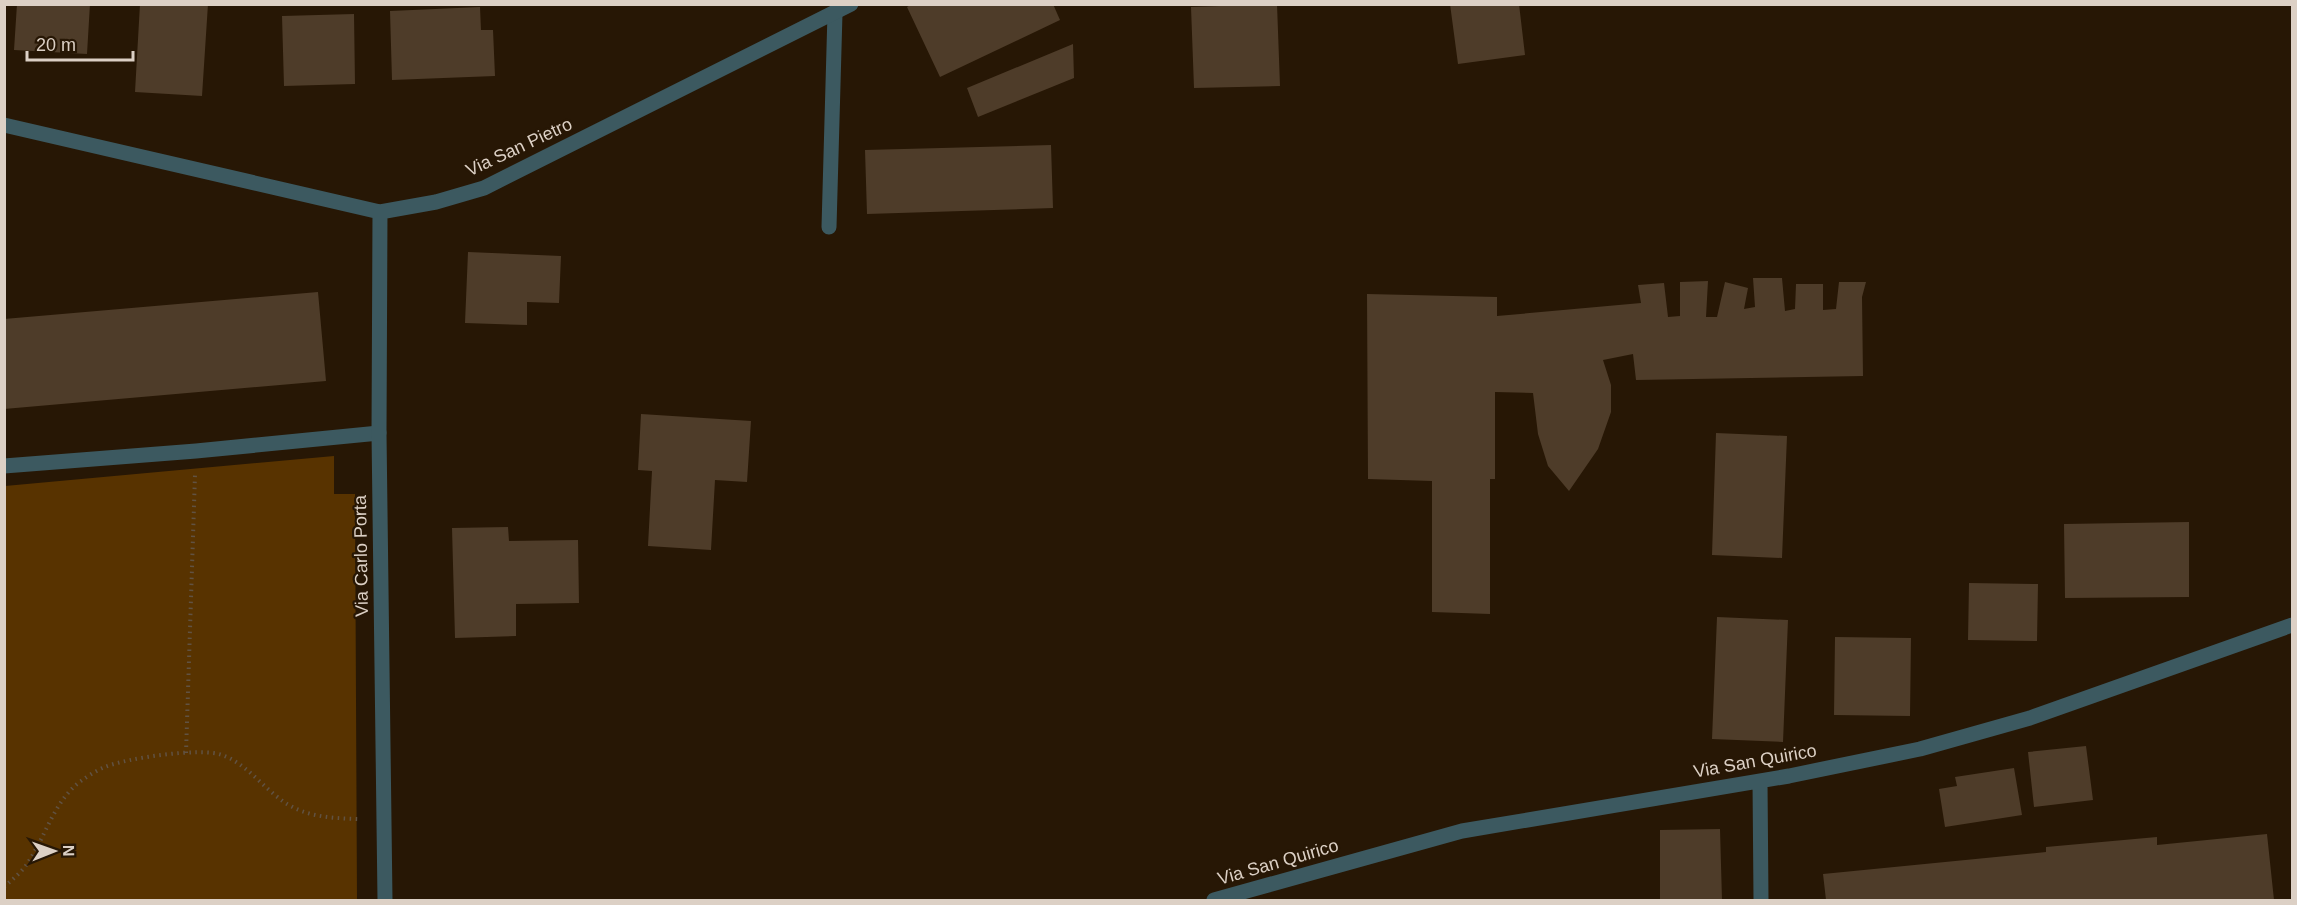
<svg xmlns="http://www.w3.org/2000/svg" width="2297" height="905" font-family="Arial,sans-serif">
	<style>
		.green { fill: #583300 }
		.building { fill: #4e3c29 }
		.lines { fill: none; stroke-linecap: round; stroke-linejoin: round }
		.path { stroke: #615242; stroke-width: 4; stroke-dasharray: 1.5 4.5; stroke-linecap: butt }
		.service { stroke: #3c5960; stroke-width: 15 }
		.minor { stroke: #3c5960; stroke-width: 15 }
		.labels { text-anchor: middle; stroke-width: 4.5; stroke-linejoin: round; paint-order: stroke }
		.street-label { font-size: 18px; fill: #dcd0c5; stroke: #271705 }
	</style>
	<rect width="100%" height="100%" fill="#271705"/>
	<path class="green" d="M334,456V494H355L357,900H5V486Z"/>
	<path class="building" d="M17,4H90L87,54L14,50Z
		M140,4H208L202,96L135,92Z
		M912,4H1053L1060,20L940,77L907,7Z
		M1277,4L1280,86L1194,88L1191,7Z
		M1450,4H1519L1525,55L1458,64Z
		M480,7L481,30H493L495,76L392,80L390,11Z
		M354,14L355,84L284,86L282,16Z
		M1073,44L1074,78L978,117L967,88Z
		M1051,145L1053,208L867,214L865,150Z
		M468,252L561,256L559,303L527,302V325L465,323Z
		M1753,278H1782L1785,311L1795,309L1796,284H1823V310L1836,309L1839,282H1866L1862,297L1863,376L1636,380L1633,354L1603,360L1611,385V412L1598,449L1569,491L1548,466L1538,434L1533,393L1495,392V479H1490V614L1432,612V481L1368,479L1367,294L1497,297V316L1641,303L1638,285L1664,283L1668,317L1680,316V282L1708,281L1706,317H1717L1725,282L1748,288L1744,309L1755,307Z
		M318,292L326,381L4,409V319Z
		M641,414L751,421L747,482L715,480L711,550L648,546L652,471L638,470Z
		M1716,433L1787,436L1782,558L1712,555Z
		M2189,522V597L2065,598L2064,524Z
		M508,527L509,541L578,540L579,603L516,604V636L455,638L452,528Z
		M1969,583L2038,584L2037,641L1968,640Z
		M1717,617L1788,620L1783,742L1712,739Z
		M1835,637L1911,638L1910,716L1834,715Z
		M2086,746L2093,800L2034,807L2028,752Z
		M2014,768L2022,815L1945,827L1939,789L1957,786L1955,777Z
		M1720,829L1722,900H1660V830Z
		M2267,834L2274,900H1826L1823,874L2046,852V847L2157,837V845Z"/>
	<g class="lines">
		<path class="path" d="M186,753L195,475
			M4,887C11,881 18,875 24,868C45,841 52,802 81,781C88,776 97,770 105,767C126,758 202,747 222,755C245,763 261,785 280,799C303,817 330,818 358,819"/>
		<path class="service" d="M829,227L835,13
			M4,466L196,451L379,433"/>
		<path class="minor" d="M4,125L380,212L436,202L484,188L851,4
			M380,212L379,433L385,900
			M1760,781L1761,900
			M1214,900L1462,831L1789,776L1920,749L2030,718L2292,625"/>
	</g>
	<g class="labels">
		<g class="street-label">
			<text transform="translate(519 147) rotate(-25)" y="6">Via San Pietro</text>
			<text transform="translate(361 556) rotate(-91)" y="6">Via Carlo Porta</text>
			<text transform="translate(1755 761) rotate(-10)" y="6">Via San Quirico</text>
			<text transform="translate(1278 862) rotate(-16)" y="6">Via San Quirico</text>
		</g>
	</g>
	<rect width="2297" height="905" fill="none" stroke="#dcd0c5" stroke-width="12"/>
	<g transform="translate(54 851) rotate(89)" stroke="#271705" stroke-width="4.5" paint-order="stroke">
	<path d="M0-4.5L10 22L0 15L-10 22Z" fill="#dcd0c5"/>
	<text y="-9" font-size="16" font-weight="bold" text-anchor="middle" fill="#dcd0c5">N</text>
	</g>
	<path d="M27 51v9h106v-9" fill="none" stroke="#dcd0c5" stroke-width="3"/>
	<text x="36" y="51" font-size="18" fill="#dcd0c5" stroke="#271705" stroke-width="4.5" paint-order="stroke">20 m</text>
</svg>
